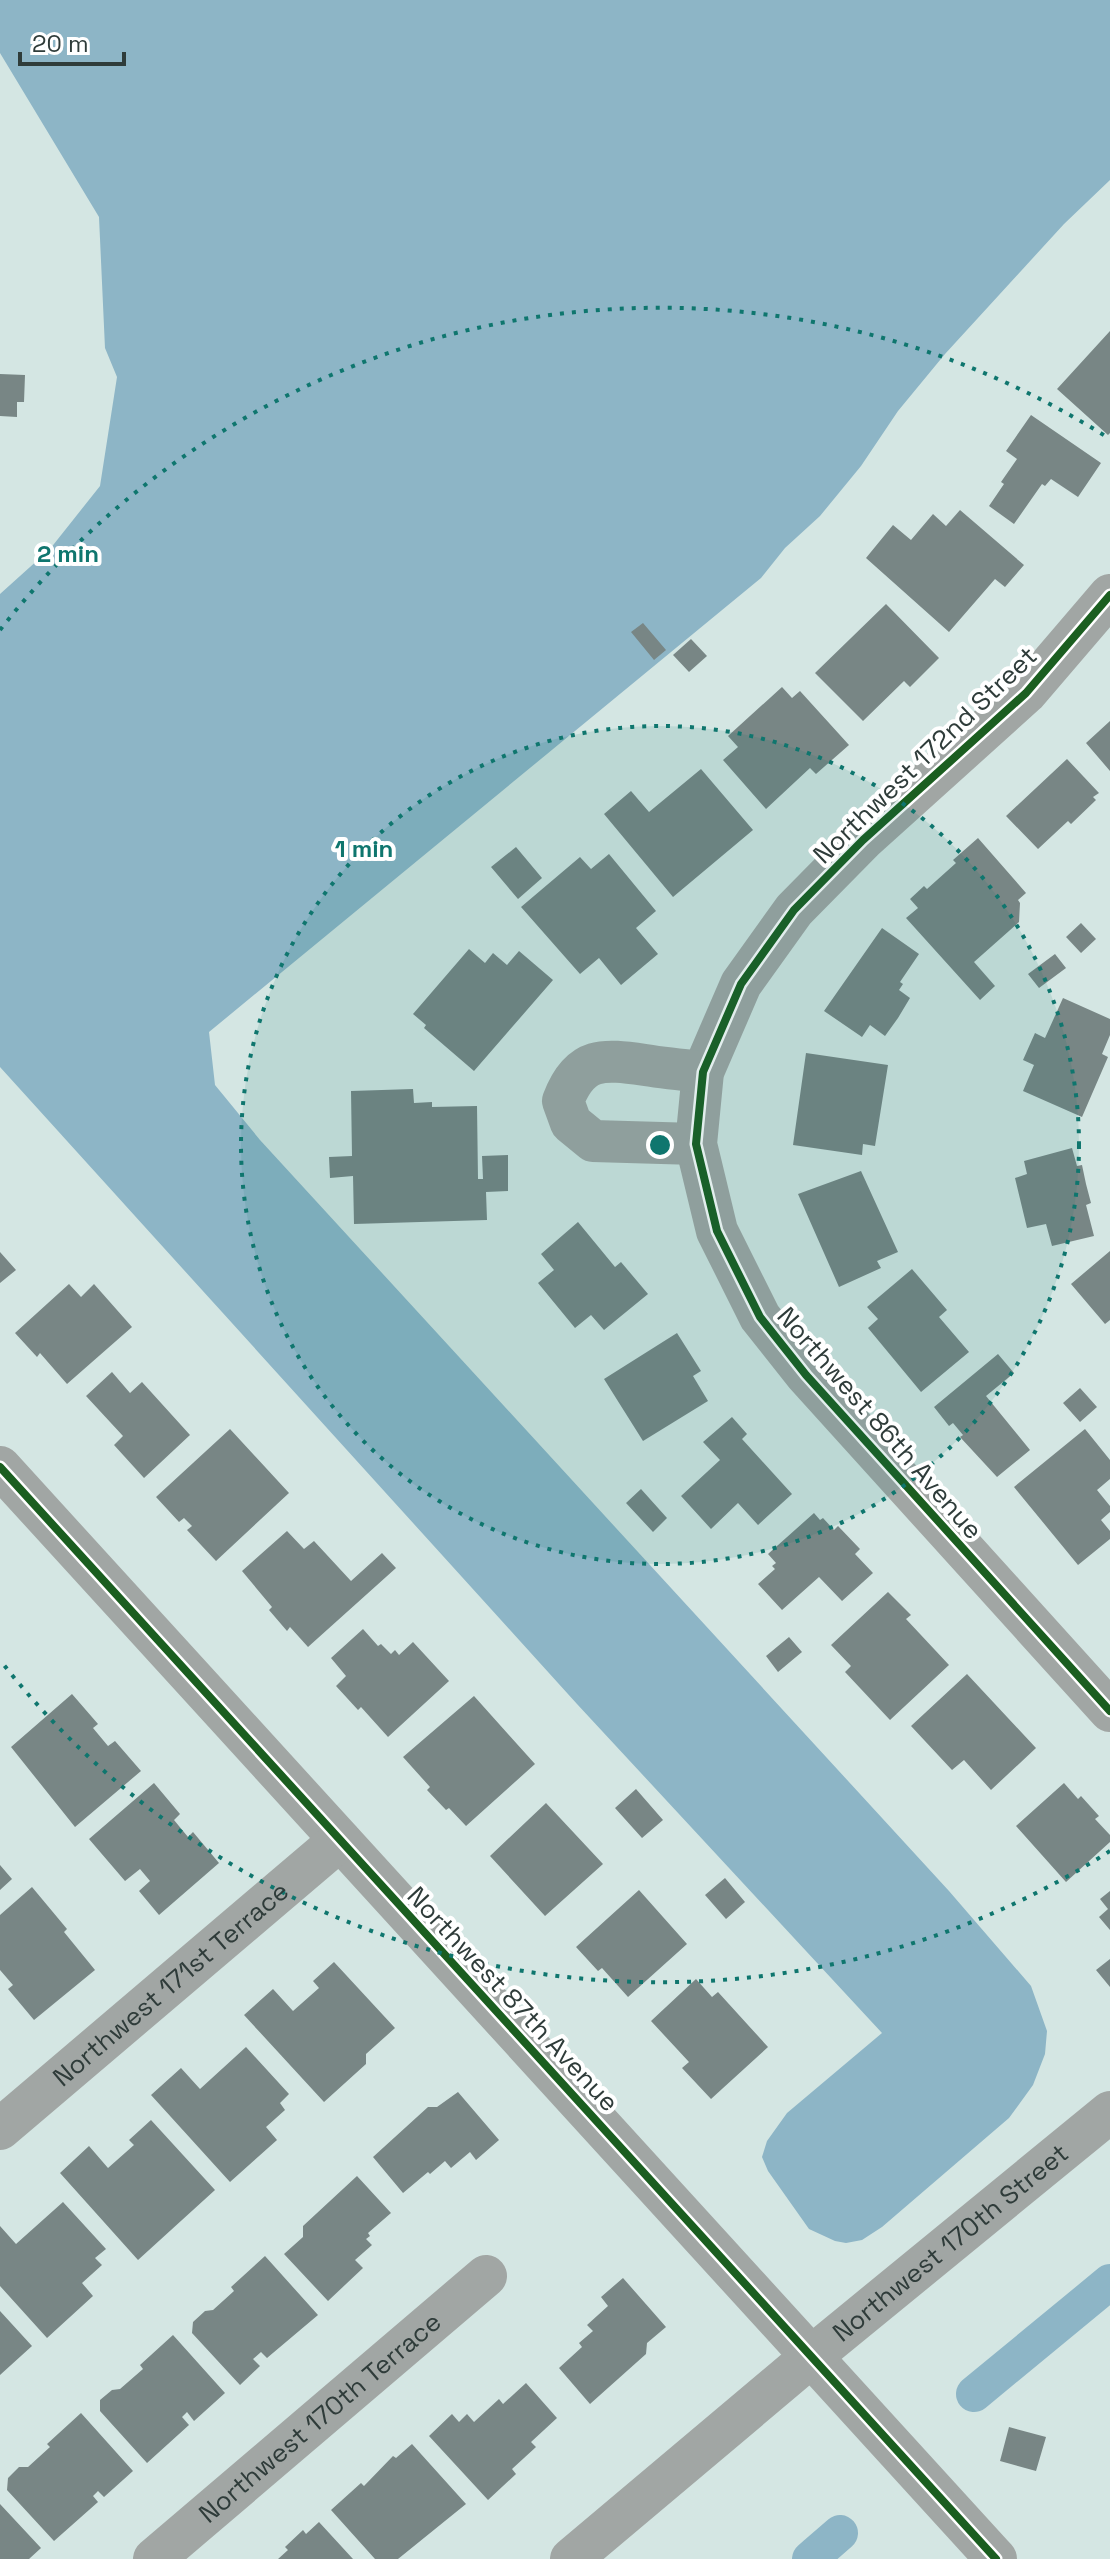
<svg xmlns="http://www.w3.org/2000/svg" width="1110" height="2559" font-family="'Space Grotesk',sans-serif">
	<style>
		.water { fill: #8db5c6 }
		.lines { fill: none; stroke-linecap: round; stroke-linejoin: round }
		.canal { stroke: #8db5c6; stroke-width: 36 }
		.building { fill: #788685 }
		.minor { stroke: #a1a6a4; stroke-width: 42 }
		.cycleway-casing { stroke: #fff; stroke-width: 13 }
		.cycleway { stroke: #1b5e20; stroke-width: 8 }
		.ring { fill: none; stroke: #0f766e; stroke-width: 4; stroke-dasharray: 4 8 }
		.labels { text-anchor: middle; stroke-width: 8; stroke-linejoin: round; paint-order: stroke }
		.street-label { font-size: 26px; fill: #2f3c3a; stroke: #fff }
		.centre { fill: #0f766e; stroke: #fff; stroke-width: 4 }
		.ring-label { font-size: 24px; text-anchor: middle; font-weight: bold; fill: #0f766e; stroke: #fff; stroke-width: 8; stroke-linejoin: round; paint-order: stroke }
	</style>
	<rect width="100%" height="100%" fill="#d4e6e3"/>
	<path class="water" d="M0,0H1110V180L1064,224L945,354L898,411L861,466L820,516L785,548L761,578L209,1032L215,1085L260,1140L949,1891L1031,1986L1047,2031L1045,2054L1033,2085L1009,2118L882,2227L862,2240L846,2243L835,2241L809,2229L768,2171L762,2157L767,2141L787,2113L882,2033L577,1704L0,1067V594L50,549L100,486L117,377L105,348L99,217L0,53Z"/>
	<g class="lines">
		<path class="canal" d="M974,2394L1110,2282
			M810,2559L840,2533"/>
	</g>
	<path class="building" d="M1110,331V433L1108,435L1057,389Z
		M0,374L25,375L24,402H17V417L0,416Z
		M1031,415L1101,463L1078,497L1051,479L1045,486L1042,484L1014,524L989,506L1004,484L1001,482L1017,459L1006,451Z
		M960,510L1024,565L1005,587L995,579L949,632L866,558L893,525L911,540L933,514L946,526Z
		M886,604L939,658L910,687L904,681L863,721L815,673Z
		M643,623L666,650L654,660L631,632Z
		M691,639L707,656L689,672L673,655Z
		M782,687L792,698L800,691L849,745L816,774L810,768L766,809L723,760L738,747L728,736Z
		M1110,721V771L1086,743Z
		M1067,759L1099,793L1093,797L1096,800L1071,824L1068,821L1038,849L1006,816Z
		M701,769L753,830L673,897L604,814L631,791L649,812Z
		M978,838L1026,893L1018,900L1020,903L1019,922L974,962L995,986L980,1000L906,918L918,908L910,899L924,886L927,889L956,863L953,860Z
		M516,847L542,878L518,899L491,867Z
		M609,854L656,911L636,928L658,954L621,985L599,958L580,974L521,907L580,857L591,869Z
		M1081,923L1096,939L1081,953L1066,937Z
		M882,928L919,954L900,982L903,984L899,990L910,998L898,1018L885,1036L870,1025L862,1037L824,1011Z
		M469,949L485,963L493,953L507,965L519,951L553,980L474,1071L424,1028L426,1025L413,1014Z
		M1055,954L1066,968L1039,988L1028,974Z
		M1063,998L1110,1019V1035L1102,1054L1108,1057L1082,1117L1023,1091L1034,1065L1023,1060L1035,1033L1045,1038Z
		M806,1053L888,1065L875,1146L863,1144L862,1155L793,1145Z
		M413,1089L414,1103L432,1102V1107L477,1106L478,1179H483L482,1156L508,1155V1191L486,1192L487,1220L354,1224L353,1176L330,1178L329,1157L352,1156L351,1091Z
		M1072,1148L1077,1166L1082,1165L1086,1184L1091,1203L1086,1205L1094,1236L1052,1246L1046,1224L1027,1228L1015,1178L1027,1174L1024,1161Z
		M861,1171L898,1252L877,1261L881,1268L839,1287L798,1194Z
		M578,1222L615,1267L621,1262L648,1294L604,1330L591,1315L575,1328L538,1283L554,1270L541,1254Z
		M1110,1251V1320L1105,1324L1071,1284Z
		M0,1252L16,1270L0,1283Z
		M912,1269L947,1310L939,1317L969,1352L921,1392L868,1328L878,1319L867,1307Z
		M69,1284L81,1297L94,1284L132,1327L67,1384L40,1353L37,1357L15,1333Z
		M677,1333L701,1371L693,1376L708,1401L643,1441L604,1379Z
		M998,1354L1014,1373L986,1396L1030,1450L997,1477L960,1437L963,1435L953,1423L949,1426L934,1407Z
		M112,1372L130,1393L142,1382L190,1435L144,1478L114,1445L123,1436L86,1396Z
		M1080,1388L1097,1407L1080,1422L1063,1403Z
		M732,1417L747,1434L742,1439L792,1494L758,1525L738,1503L711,1529L681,1496L720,1460L703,1442Z
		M230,1429L289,1493L216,1561L187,1530L192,1526L184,1518L179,1522L156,1497Z
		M1085,1429L1110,1460V1479L1097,1490L1110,1506V1512L1101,1520L1110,1531V1539L1078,1565L1014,1487Z
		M641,1489L667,1518L653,1532L626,1503Z
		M814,1513L820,1520L823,1518L834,1530L838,1526L860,1549L855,1554L873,1573L842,1601L819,1577L782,1610L758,1584L775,1569L772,1566L776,1563L768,1554Z
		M287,1531L304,1549L314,1541L351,1581L382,1553L396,1568L308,1647L290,1627L287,1631L269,1610L272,1607L242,1571Z
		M888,1592L911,1615L906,1619L949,1665L890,1720L845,1672L851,1666L831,1645Z
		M363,1629L378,1646L381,1644L391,1654L395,1650L399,1655L413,1642L449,1681L388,1737L361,1707L358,1710L336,1686L346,1676L331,1658Z
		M789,1637L802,1652L778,1672L766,1656Z
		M967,1674L1036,1748L991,1790L964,1760L952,1770L911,1726Z
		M72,1694L98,1724L93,1728L108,1746L115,1741L141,1771L75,1827L11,1747Z
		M474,1696L535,1764L466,1826L449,1808L446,1810L427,1790L430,1787L403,1757Z
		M154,1783L180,1814L174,1820L188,1837L193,1832L219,1863L159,1915L139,1891L150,1881L140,1869L125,1881L89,1839Z
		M1064,1783L1078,1799L1081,1796L1099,1816L1095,1819L1110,1835V1842L1066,1882L1016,1826Z
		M636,1789L663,1820L642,1838L615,1808Z
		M546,1803L603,1864L545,1916L490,1856Z
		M0,1865L12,1879L0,1890Z
		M725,1878L745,1902L726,1919L705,1895Z
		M32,1887L67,1929L64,1932L95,1970L34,2020L8,1989L13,1985L0,1970V1915Z
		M639,1890L687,1944L628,1997L602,1968L598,1971L576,1947Z
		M1110,1891V1930L1099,1917L1108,1909L1100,1899Z
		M1110,1959V1987L1096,1970Z
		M334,1962L395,2028L366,2054V2064L324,2102L244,2015L273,1989L293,2011L319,1988L313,1981Z
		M696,1979L712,1997L718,1992L768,2047L711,2099L682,2068L689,2062L651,2021Z
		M246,2047L289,2094L280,2103L285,2110L266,2127L277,2140L230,2182L151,2095L181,2068L200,2089Z
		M458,2092L499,2140L476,2160L470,2152L451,2168L445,2161L430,2174L428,2172L403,2193L373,2157L428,2107H437Z
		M151,2120L215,2190L138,2260L60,2173L89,2146L108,2168L134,2145L129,2140Z
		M357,2176L391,2213L368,2233L370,2236L366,2239L372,2245L355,2260L363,2268L328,2301L284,2254L303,2237V2226Z
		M63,2202L106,2249L95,2258L102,2265L82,2283L93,2296L47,2338L0,2286V2226L16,2244Z
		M265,2256L318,2315L267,2358L261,2352L253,2359L260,2366L240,2385L192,2333L193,2322L205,2311L213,2310L234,2291L231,2287Z
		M623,2278L666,2327L647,2343L646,2354L590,2404L559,2368L582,2347L579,2343L593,2331L587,2325L608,2306L601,2297Z
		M0,2311L32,2346L0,2375Z
		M173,2335L225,2393L194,2421L187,2412L182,2417L189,2425L147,2463L100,2411V2400L112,2390L120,2389L143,2369L140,2365Z
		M526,2383L557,2418L531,2442L536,2447L512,2469L516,2474L488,2500L429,2436L452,2414L459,2422L467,2414L474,2422L499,2399L503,2404Z
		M81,2413L133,2471L104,2497L98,2491L93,2496L98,2502L54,2541L7,2490L8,2478L19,2467H28L50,2447L47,2444Z
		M1009,2427L1046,2437L1036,2471L1000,2461Z
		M412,2444L466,2504L398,2559H375L331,2510L361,2483L364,2486L393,2456L396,2458Z
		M0,2504L41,2548L29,2559H0Z
		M319,2522L353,2559H278L288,2550L285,2547L303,2530L306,2534Z"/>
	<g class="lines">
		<g class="minor">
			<path d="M1110,595L1026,693L863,840L794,910L741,984L703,1072L696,1144L717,1231L760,1317L806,1375L1110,1711"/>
			<path d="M696,1144L593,1141L571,1123L563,1101C580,1056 603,1059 645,1065C664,1068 683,1070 703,1072"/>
			<path d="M0,1467L996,2559"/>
			<path id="s1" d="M0,2129L340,1840"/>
			<path id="s2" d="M154,2559L486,2276"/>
			<path id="s3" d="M571,2559L812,2356L1110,2112"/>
		</g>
		<g class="cycleway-casing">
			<path id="cycleway" d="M1110,595L1026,693L863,840L794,910L741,984L703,1072L696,1144L717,1231L760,1317L806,1375L1110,1711
				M0,1467L996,2559"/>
		</g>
		<use href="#cycleway" class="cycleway"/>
	</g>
	<circle cx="660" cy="1145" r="419" fill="#0f766e" fill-opacity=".12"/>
	<g class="ring">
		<circle cx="660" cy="1145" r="419"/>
		<path d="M1110 1851A837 837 0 0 1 0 1660M0 630A837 837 0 0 1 1110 439"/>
	</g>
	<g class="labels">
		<g class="street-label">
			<text transform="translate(925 755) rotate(-44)" y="9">Northwest 172nd Street</text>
			<text transform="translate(880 1423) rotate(49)" y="9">Northwest 86th Avenue</text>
			<text dy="9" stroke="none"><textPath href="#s1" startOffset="224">Northwest 171st Terrace</textPath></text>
			<text transform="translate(513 1999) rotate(47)" y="9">Northwest 87th Avenue</text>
			<text dy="9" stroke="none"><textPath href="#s3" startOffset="494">Northwest 170th Street</textPath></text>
			<text dy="9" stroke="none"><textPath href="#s2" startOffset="218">Northwest 170th Terrace</textPath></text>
		</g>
	</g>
	<circle cx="660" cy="1145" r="12" class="centre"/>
	<g class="ring-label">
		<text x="68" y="562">2 min</text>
		<text x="364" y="857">1 min</text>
	</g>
	<path d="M20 52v12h104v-12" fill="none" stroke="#2f3c3a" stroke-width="4"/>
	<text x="32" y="52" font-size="24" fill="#2f3c3a" stroke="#ffffff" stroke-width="6" paint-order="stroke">20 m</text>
</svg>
